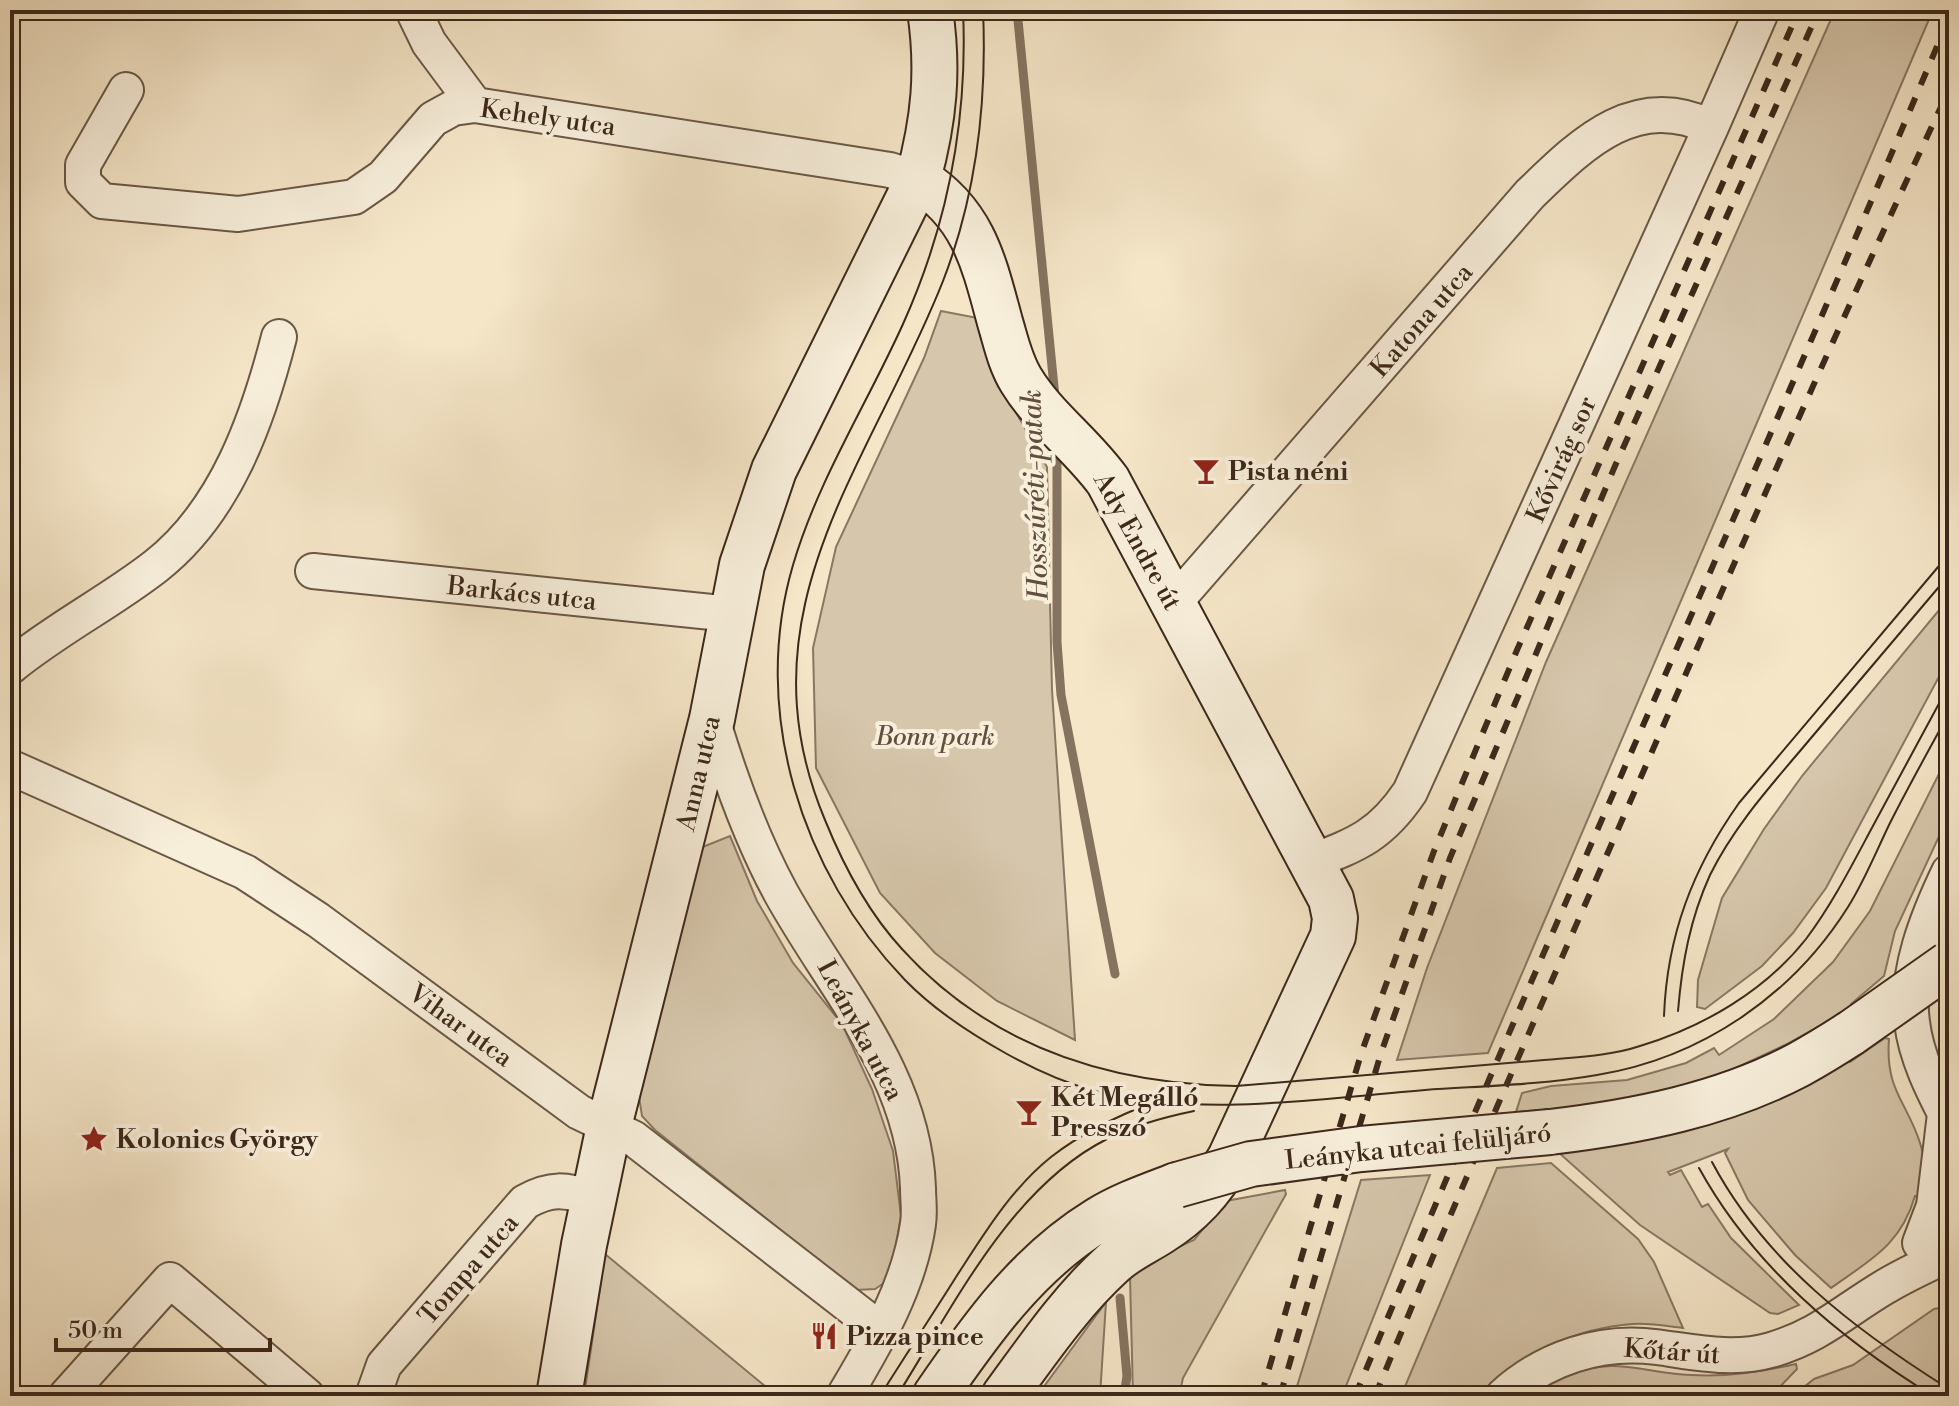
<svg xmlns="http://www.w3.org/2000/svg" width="1959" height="1406" font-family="'Libre Bodoni',serif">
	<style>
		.green { fill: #d6c6ab; stroke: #897763; stroke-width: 2 }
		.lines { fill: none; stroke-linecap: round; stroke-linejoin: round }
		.stream { stroke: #85735f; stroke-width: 9 }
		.street-casing { stroke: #6a5846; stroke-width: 38 }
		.secondary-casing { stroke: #3c281b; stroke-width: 48 }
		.street { stroke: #f8efdb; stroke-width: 34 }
		.secondary { stroke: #f8efdb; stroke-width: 44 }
		.tram { stroke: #3c281b; stroke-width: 2 }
		.rail { stroke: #3c281b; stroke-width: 6; stroke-dasharray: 14 14; stroke-linecap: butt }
		.secondary-bridge-casing { stroke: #3c281b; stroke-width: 48; stroke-linecap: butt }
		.secondary-bridge { stroke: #f8efdb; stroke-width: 44 }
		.labels { text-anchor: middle; stroke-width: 8; stroke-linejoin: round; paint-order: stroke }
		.street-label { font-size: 26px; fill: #3c281b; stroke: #f8efdb }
		.poi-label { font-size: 26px; font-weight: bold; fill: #3c281b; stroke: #f8efdb; text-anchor: start }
		.park-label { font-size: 26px; font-style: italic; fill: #62503f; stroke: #f8efdb }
		.water-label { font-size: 28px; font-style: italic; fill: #614e3d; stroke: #f8efdb }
	</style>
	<rect width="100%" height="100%" fill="#f5e6c8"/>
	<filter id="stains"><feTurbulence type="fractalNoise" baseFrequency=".0025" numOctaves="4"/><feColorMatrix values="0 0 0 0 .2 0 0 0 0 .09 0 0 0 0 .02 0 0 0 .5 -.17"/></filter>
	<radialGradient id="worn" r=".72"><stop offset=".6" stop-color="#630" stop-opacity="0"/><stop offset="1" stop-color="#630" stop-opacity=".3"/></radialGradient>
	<path class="green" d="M1835,10H1933L1488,1053L1397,1060L1427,968L1546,662Z
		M941,311L983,319L1005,393L1047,467L1052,690L1075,1040L997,1001L935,953L880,893L816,768L813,648L836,547L924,358Z
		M1949,598V658L1826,888L1793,933L1762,966L1705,1009L1697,1007L1698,980L1722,898L1764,829L1802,776Z
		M1949,754V815L1895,931L1884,976L1851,1004L1852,1008L1787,1044L1710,1080L1605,1105L1516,1112L1522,1093L1551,1086L1627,1080L1686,1063L1714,1048L1719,1055L1774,1019L1833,962L1870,911Z
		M730,836L757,901L793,963L842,1024L872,1089L893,1151L901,1216L890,1279L875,1289L856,1290L655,1130L642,1116L639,1097L700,848Z
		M1885,1038L1889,1039C1885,1092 1908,1102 1921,1146C1926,1162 1924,1179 1924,1196H1915C1901,1245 1870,1260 1831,1288L1795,1255L1748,1200L1725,1153L1728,1149L1668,1172L1670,1175L1681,1170L1702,1207L1708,1204L1731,1238L1799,1305L1778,1314L1770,1313L1640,1225L1558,1152L1847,1059L1850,1062Z
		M1551,1163L1638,1239L1654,1262L1683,1328C1667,1326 1649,1323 1633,1324C1576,1328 1522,1353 1483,1396H1401L1497,1168Z
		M1430,1175L1342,1396H1294L1361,1180Z
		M1285,1190L1286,1194L1183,1378L1179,1396H1133L1130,1277L1152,1259L1194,1240L1226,1201Z
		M605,1254L777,1396H584Z
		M1106,1302L1100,1396H1037Z
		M1949,1306V1396H1793L1814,1379L1853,1365L1934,1309Z
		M1796,1364L1797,1369L1771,1396H1532C1544,1386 1555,1381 1569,1375C1617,1355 1644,1374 1691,1375C1728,1377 1759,1372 1796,1364Z"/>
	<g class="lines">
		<path class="stream" d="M1017,10L1055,397
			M1057,447V642L1061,695L1115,974
			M1120,1298L1127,1376L1124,1396"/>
		<g class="street-casing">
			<path id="street" d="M413,10L429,43L475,105
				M126,90L83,165V182L102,201L238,214L354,197L383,177L433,119L453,108L475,105L890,170L918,179
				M313,571L731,614
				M1173,604L1530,194C1581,145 1634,90 1711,127
				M10,667C56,629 110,602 156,566C226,511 258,419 279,337
				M712,719C730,779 751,838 781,893C834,989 914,1073 918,1188C918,1200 920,1212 918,1224C909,1287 876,1342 844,1396
				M10,767L245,872L318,920L579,1112L633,1138L882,1331
				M1311,862C1358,844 1381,835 1410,792L1711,127L1762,10
				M1949,872C1928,916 1905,972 1912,1022C1916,1057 1933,1090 1949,1121
				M1920,1243L1934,1206L1945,1114
				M66,1396L170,1280L307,1396
				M373,1396L384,1365L525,1202C552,1187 564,1190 594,1198
				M1503,1396C1545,1358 1600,1340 1656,1347C1695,1352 1732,1361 1771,1350C1819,1336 1843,1312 1883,1288C1904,1275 1927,1265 1949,1254"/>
		</g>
		<g class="secondary-casing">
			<path id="secondary" d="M918,179C974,214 984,263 1000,322C1006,342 1010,362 1021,380C1044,418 1082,445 1108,481L1331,899L1335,918L1333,936L1230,1158C1211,1191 1191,1213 1159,1233C1143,1243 1127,1250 1113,1263C1071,1301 1037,1351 1004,1396
				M1550,1132C1635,1122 1722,1105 1798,1065C1816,1055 1834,1044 1851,1033
				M559,1396L584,1245L609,1126L712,719L742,565L774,470L918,179C934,120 939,71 930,10
				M935,1396C981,1329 1028,1263 1098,1220C1122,1205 1151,1195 1177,1185"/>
		</g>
		<use href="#street" class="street"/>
		<use href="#secondary" class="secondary"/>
		<path class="tram" d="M963,10C968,120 948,224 903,324C867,404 818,480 793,565C750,711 801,872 905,980C934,1010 971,1034 1007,1054C1034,1069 1062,1082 1092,1090C1200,1118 1315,1099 1425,1090C1482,1086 1540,1085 1597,1075C1701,1058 1792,996 1848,907C1864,882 1876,852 1889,825C1908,787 1929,750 1949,713
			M983,10C987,101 976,196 943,281C871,464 737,610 825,820C844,867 867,911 902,949C990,1046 1108,1084 1236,1086L1544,1060C1576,1057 1610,1056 1640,1046C1703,1027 1765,991 1806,939C1833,903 1853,863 1874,824C1899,778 1924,731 1949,685
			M1678,1011C1682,963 1690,919 1710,875C1735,824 1775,781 1811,738C1857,684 1903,629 1949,575
			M1664,1016C1667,935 1693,868 1739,803L1949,554
			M1712,1162C1765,1262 1855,1330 1949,1389
			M1699,1168C1753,1266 1839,1338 1933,1396
			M880,1396C905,1356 931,1317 956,1277C984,1234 1011,1189 1051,1157C1083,1132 1117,1116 1154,1102
			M897,1396C953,1307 1010,1188 1107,1139C1134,1125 1165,1117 1194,1111"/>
		<path class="rail" d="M1261,1396L1361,1054L1434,851L1517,650L1799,10
			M1280,1396L1381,1053L1450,858L1615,466L1819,10
			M1355,1396C1547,934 1755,479 1949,18
			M1375,1396C1461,1186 1553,978 1644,770C1743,542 1843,315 1949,90"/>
		<g class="secondary-bridge-casing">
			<path id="secondary-bridge" d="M1851,1033L1949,964
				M1177,1185L1251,1164L1361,1149L1550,1132"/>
		</g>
		<use href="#secondary-bridge" class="secondary-bridge"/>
	</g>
	<defs>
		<g id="bar-bare" transform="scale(2.16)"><path d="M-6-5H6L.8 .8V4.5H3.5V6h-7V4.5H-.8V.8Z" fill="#8f2418" stroke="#f8efdb" stroke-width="2.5" paint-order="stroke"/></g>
		<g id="sight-bare" transform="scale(2.16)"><path d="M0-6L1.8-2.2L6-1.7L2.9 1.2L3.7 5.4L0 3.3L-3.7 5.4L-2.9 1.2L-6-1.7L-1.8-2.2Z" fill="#8f2418" stroke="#f8efdb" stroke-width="2.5" paint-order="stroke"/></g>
		<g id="restaurant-bare" transform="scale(2.16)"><path d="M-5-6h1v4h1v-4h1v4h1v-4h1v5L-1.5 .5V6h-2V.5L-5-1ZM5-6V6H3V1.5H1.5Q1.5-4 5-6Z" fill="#8f2418" stroke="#f8efdb" stroke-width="2.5" paint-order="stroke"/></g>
	</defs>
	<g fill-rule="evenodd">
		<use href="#bar-bare" x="1206" y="471"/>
		<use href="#bar-bare" x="1029" y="1112"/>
		<use href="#sight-bare" x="94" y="1139"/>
		<use href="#restaurant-bare" x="824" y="1336"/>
	</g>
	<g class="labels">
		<g class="street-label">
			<text transform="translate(548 117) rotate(8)" y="9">Kehely utca</text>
			<text transform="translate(1421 320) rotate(-49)" y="9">Katona utca</text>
			<text transform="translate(1561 459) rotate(-66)" y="9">Kővirág sor</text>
			<text transform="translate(1138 541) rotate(61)" y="9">Ady Endre út</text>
			<text transform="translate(522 593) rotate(6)" y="9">Barkács utca</text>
			<text transform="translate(698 773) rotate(-77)" y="9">Anna utca</text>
			<text transform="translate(461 1025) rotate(36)" y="9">Vihar utca</text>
			<text transform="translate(861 1030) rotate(62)" y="9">Leányka utca</text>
			<text transform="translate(1418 1146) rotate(-6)" y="9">Leányka utcai felüljáró</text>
			<text transform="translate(468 1269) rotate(-49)" y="9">Tompa utca</text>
			<text transform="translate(1672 1351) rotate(4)" y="9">Kőtár út</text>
		</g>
		<g class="poi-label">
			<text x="1228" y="480">Pista néni</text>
			<text x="1051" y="1106">Két Megálló<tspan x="1051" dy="30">Presszó</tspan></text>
			<text x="116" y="1148">Kolonics György</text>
			<text x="846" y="1345">Pizza pince</text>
		</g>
		<g class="park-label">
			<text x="935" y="745">Bonn park</text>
		</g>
		<g class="water-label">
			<text transform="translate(1034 495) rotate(-92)" y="10">Hosszúréti-patak</text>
		</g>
	</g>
	<rect width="1959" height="1406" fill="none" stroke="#f5e6c8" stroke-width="40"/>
	<rect x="12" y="12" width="1935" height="1382" fill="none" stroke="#3c281b" stroke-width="4"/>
	<rect x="20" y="20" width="1919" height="1366" fill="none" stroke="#3c281b" stroke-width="2"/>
	<path d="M56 1338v12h214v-12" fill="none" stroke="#3c281b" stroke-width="4"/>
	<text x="68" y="1338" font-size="24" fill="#3c281b" stroke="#f8efdb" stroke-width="6" paint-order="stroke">50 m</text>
	<rect width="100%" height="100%" filter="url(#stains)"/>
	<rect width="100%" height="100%" fill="url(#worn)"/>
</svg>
